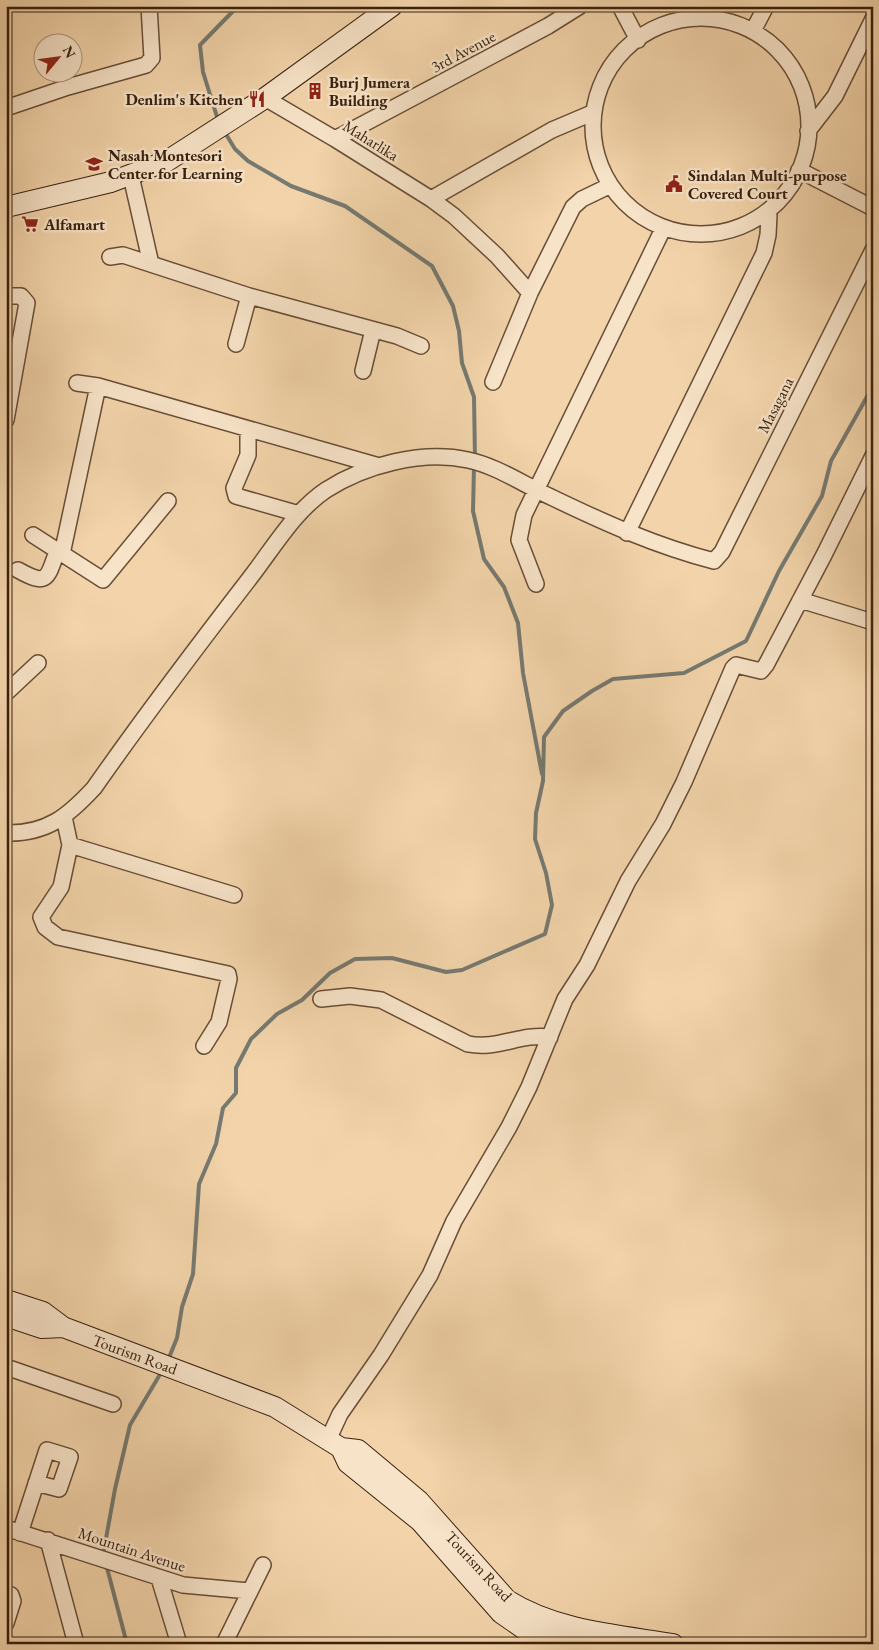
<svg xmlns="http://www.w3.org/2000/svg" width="879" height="1650" font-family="'EB Garamond',serif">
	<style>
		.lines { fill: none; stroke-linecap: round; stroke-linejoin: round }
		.stream { stroke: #767a71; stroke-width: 4 }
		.street-casing { stroke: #684e36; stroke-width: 18 }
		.secondary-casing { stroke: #39210f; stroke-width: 22 }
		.street { stroke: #f7e3c8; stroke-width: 15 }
		.secondary { stroke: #f7e3c8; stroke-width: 20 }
		.labels { text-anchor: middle; stroke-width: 5; stroke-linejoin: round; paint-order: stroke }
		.street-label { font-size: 16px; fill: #39210f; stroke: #f7e3c8 }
		.poi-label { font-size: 16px; font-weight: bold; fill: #39210f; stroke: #f7e3c8; text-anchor: start }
	</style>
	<rect width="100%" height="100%" fill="#f3d4aa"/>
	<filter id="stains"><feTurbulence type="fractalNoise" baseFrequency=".004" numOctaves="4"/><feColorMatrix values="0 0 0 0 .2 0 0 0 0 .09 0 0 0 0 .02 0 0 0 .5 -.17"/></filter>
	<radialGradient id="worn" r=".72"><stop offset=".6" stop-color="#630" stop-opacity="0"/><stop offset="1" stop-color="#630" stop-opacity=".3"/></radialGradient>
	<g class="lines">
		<path class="stream" d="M218,120L203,72L200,45L238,6
			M224,131L235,149L248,161L291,186L345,206L432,266L453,306L459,331L462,363L474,397L475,459
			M474,466L473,511L484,559L504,587L518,623L523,673L542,774
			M168,1360L177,1338L182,1307L193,1274L199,1184L216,1144L223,1108L236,1093V1068L251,1039L277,1014L302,1000L330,973L355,959L392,958L446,972L462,970L545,934L552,905L546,873L535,839L536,813L543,781L544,737L563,711L592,691L613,679L684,673L746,641L779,571L822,496L831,461L873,386
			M103,1555L115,1489L130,1425L162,1371
			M106,1564L127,1644"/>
		<g class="street-casing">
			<path id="street" d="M620,6L638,40
				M593 126a108 108 0 1 1 216 0a108 108 0 1 1-216 0Z
				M754,29L766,6
				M265,98L335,139L431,199L454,216L497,256L530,293
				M6,108L68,87L146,65L152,58L149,6
				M808,131L835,96L873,19
				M335,139L548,26L580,6
				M799,170L873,208
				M131,176L151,264
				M431,199L552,130L592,113
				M110,257L123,255L249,296L397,336L421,346
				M6,296H21L27,303L6,420
				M236,344L249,296
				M363,371L373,330
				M493,382L530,293L573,207L582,199L609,186
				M77,383L98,386L379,466
				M248,429V455L234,488L236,496L299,514
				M627,533L764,253L768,235L769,215
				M33,535L103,580L168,501
				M62,554L98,386
				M18,570C47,586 47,580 57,551
				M536,584L519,540L524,515L663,229
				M800,600L873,622
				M6,693L38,663
				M64,817L70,845L234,895
				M6,833C47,834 68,816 94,788C145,715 199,644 253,574C275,545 296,510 326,490C365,465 422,450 468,460C497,466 524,485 551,497C605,523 656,546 714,561L722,552L873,250
				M70,845L61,887L41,917L45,927L58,937L228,974L229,979L219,1022L204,1046
				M321,999L350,996L381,1000L468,1044C498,1050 520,1033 550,1037
				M6,1367L113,1404
				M328,1440L340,1414L381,1355L430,1275L454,1221L509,1127L529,1087L565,999L587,965L628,881L663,824L684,782L733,668L736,665L761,671L766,665L824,555L873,456
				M6,1528L183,1585L249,1591
				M20,1533L47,1450L70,1457L59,1489L36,1483
				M48,1540L76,1644
				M159,1578L179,1644
				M6,1593L11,1595L13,1601L6,1623
				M224,1644L263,1565"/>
		</g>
		<g class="secondary-casing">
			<path id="secondary" d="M6,207L111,182L167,161L265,98L392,6
				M6,1300L43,1312L63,1327L275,1407L341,1448L358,1450L419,1501L507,1600C556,1631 617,1635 673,1644
				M6,1316L42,1328L63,1327
				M341,1448L348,1463L420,1521L501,1613L527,1631L549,1638L582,1644"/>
		</g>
		<use href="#street" class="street"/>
		<use href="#secondary" class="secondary"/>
	</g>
	<defs>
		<g id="building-bare" transform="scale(1.35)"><path d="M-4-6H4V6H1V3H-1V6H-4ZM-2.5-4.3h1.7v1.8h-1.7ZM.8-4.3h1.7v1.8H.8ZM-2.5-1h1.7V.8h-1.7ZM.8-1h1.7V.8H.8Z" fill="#8f2418" stroke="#f7e3c8" stroke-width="2.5" paint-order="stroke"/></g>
		<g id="restaurant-bare" transform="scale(1.35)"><path d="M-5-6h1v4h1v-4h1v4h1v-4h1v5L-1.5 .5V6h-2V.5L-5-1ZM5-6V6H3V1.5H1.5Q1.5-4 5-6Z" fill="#8f2418" stroke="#f7e3c8" stroke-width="2.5" paint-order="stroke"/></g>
		<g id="school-bare" transform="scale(1.35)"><path d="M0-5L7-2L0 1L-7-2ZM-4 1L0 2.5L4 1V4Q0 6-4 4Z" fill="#8f2418" stroke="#f7e3c8" stroke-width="2.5" paint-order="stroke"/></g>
		<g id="civic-bare" transform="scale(1.35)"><path d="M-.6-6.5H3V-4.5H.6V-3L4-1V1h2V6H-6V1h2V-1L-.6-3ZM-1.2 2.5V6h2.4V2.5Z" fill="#8f2418" stroke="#f7e3c8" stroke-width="2.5" paint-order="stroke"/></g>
		<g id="supermarket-bare" transform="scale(1.35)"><path d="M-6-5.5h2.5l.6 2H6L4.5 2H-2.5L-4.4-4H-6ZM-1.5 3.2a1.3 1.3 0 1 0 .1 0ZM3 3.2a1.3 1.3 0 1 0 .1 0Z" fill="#8f2418" stroke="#f7e3c8" stroke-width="2.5" paint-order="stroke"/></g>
	</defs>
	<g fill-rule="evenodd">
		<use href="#building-bare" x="315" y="91"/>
		<use href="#restaurant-bare" x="257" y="99"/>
		<use href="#school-bare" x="94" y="164"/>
		<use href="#civic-bare" x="674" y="184"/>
		<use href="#supermarket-bare" x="30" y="224"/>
	</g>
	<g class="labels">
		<g class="street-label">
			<text transform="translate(463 51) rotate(-28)" y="6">3rd Avenue</text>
			<text transform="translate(371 140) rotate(32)" y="6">Maharlika</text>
			<text transform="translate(775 405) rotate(-63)" y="6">Masagana</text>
			<text transform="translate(135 1354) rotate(20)" y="6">Tourism Road</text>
			<text transform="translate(132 1549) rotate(18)" y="6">Mountain Avenue</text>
			<text transform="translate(479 1566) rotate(47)" y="6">Tourism Road</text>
		</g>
		<g class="poi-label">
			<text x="329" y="88">Burj Jumera<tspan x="329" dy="18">Building</tspan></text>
			<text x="243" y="105" text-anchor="end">Denlim's Kitchen</text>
			<text x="108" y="161">Nasah Montesori<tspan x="108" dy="18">Center for Learning</tspan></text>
			<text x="688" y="181">Sindalan Multi-purpose<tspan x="688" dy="18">Covered Court</tspan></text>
			<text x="44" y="230">Alfamart</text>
		</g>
	</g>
	<rect width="879" height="1650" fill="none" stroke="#f3d4aa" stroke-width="25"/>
	<rect x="8" y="8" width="864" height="1635" fill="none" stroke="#39210f" stroke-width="2.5"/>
	<rect x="12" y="12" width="854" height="1625" fill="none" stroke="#39210f"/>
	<g transform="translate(58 58) rotate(61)"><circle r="24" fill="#f7e3c8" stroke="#ab957e"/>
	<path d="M0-4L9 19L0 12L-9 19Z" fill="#8f2418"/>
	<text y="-8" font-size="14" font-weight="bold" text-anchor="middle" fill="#39210f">N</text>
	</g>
	<rect width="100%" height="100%" filter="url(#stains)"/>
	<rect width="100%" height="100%" fill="url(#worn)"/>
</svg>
